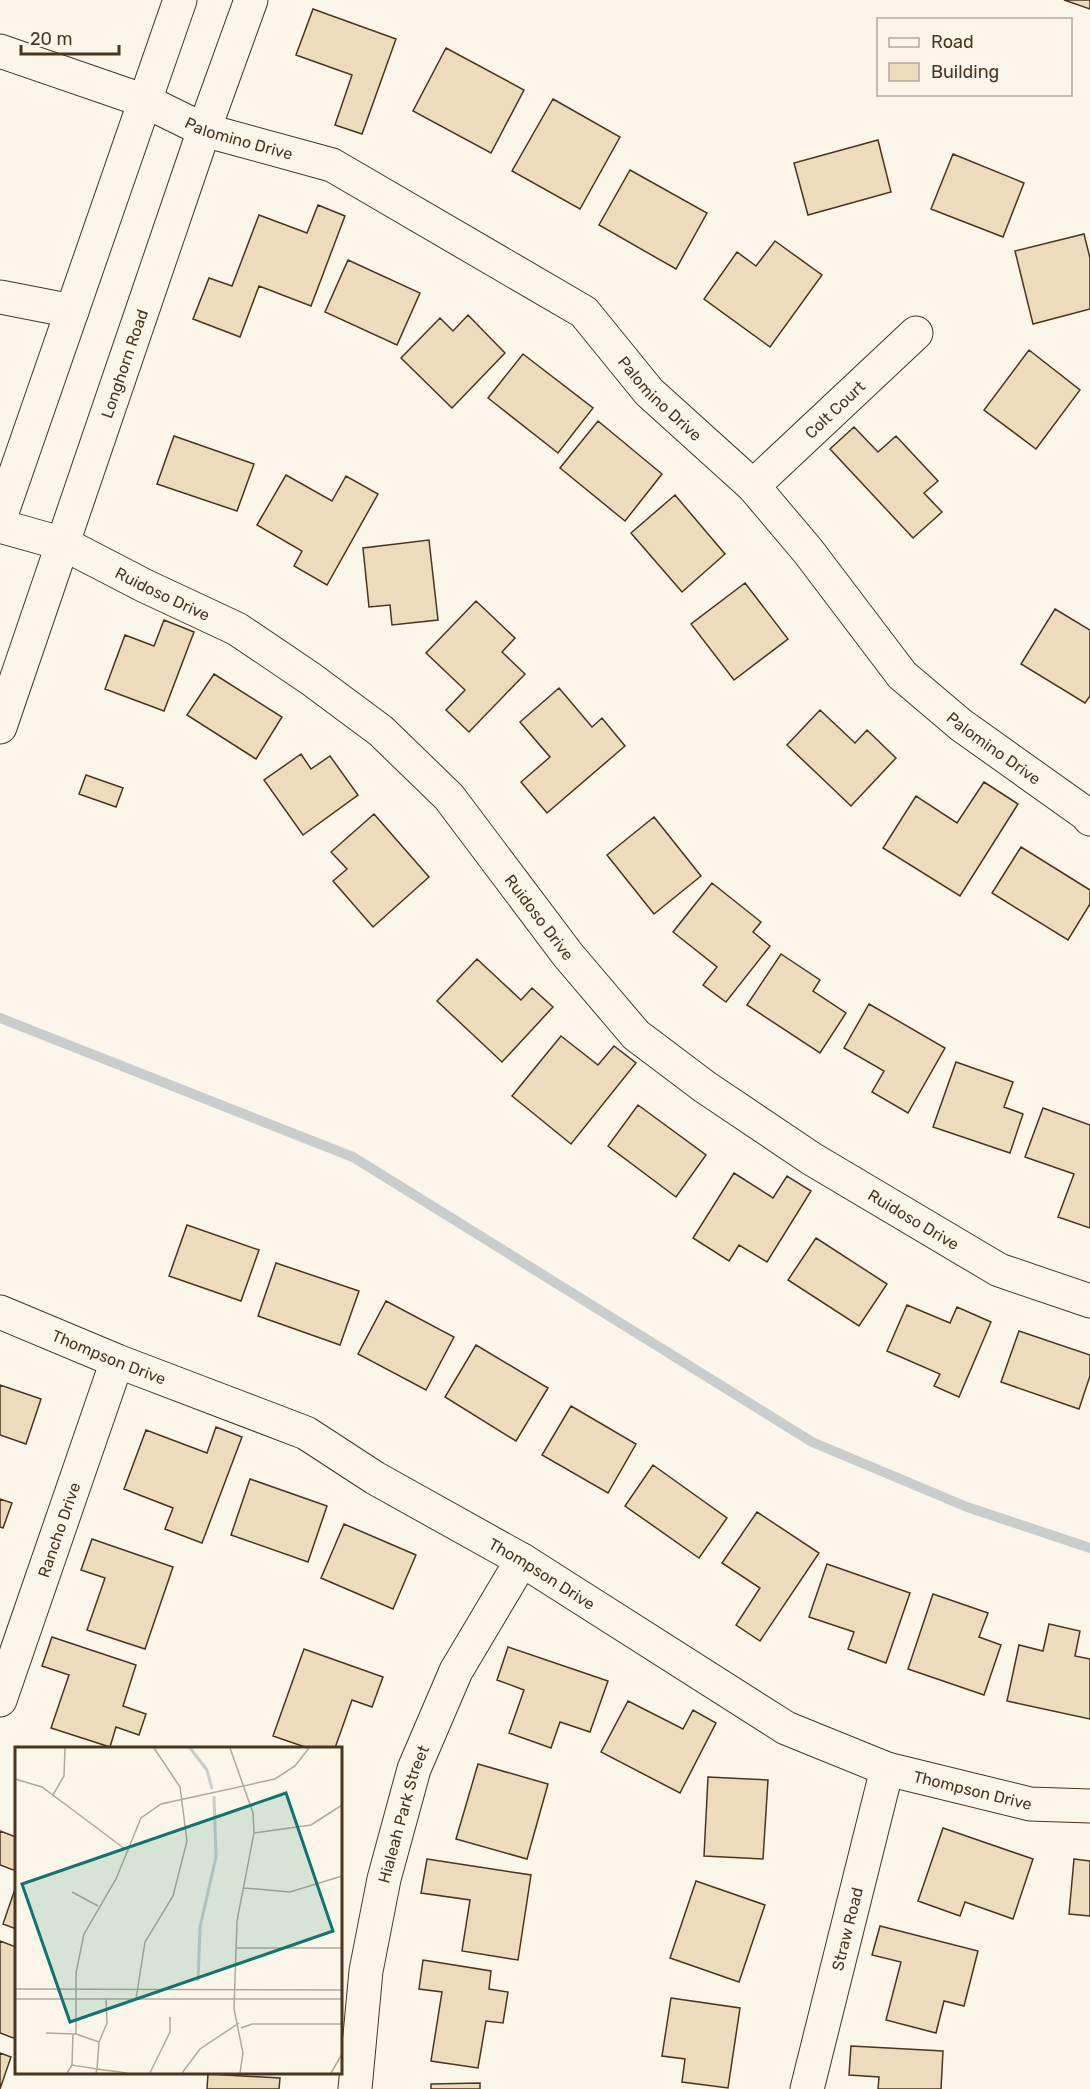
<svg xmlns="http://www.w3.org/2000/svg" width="1090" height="2089" font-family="Rubik,sans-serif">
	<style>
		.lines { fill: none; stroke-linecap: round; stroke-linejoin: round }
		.stream { stroke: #c9cecd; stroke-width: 10 }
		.building { fill: #ecdcbc; stroke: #4a3520; stroke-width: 1.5 }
		.minor-casing { stroke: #4a3520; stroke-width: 35 }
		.major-casing { stroke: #4a3520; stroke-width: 35 }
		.minor { stroke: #fbf6e9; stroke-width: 33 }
		.major { stroke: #fbf6e9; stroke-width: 33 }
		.labels { text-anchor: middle; stroke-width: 4.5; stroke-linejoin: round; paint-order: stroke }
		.street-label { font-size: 16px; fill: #4a3520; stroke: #fbf6e9 }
		.inset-river { fill: none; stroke: #c9cecd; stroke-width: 3 }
		.inset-road { fill: none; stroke: #b4a999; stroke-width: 1.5 }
		.view { fill: #0f766e; fill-opacity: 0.15; stroke: #0f766e; stroke-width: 3 }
		.inset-edge { fill: none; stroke: #4a3520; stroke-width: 3 }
	</style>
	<rect width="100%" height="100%" fill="#fbf6e9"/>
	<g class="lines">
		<path class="stream" d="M0,1018L353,1157L812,1442L967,1507L1090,1548"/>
	</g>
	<path class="building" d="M1064,0H1090V9Z
		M313,9L396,39L362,134L335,125L352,75L296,55Z
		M446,48L524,90L491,153L413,111Z
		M553,99L620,137L580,209L512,171Z
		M878,140L891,192L808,215L794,163Z
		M953,154L1024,183L1003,237L931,209Z
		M630,170L707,213L676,269L599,225Z
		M318,205L345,216L311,306L259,286L240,337L193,319L209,278L232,286L259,215L307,233Z
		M1084,234L1090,258V309L1033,324L1015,251Z
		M775,241L822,275L770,347L704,299L737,252L756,266Z
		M348,260L420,293L397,345L325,312Z
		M468,315L505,353L452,408L401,358L440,318L453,331Z
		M1029,350L1080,390L1036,449L984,410Z
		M523,354L593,408L558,453L488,398Z
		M598,421L662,474L625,521L560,468Z
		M854,427L878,452L896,436L938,481L924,493L942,512L913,538L830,449Z
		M174,436L254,464L237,511L157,484Z
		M286,475L332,501L346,476L378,494L327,585L294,566L302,551L257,525Z
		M675,495L725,554L682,592L631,533Z
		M429,540L438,620L392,625L390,605L369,607L363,548Z
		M745,583L788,639L734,680L691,624Z
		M476,601L515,638L502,652L525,674L469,732L446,710L465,690L426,653Z
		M1055,609L1090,630V696L1085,703L1021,664Z
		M164,620L194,632L164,711L105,689L125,635L154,646Z
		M214,674L282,717L256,759L187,715Z
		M559,688L592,727L602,718L625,746L547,813L521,782L550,757L520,722Z
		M820,710L855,743L867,730L896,758L851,806L787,745Z
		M301,754L311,769L330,756L358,795L303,835L264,780Z
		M86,775L123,788L116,807L79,794Z
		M984,782L1018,804L960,896L883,848L916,796L957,823Z
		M374,814L429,877L373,927L333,881L347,869L331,852Z
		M654,817L701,876L654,914L607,855Z
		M1021,847L1090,890V904L1068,940L992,893Z
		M712,883L761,922L753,932L770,946L726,1002L703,985L717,967L673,932Z
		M781,954L820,980L813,991L846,1013L820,1053L747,1005Z
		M477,959L521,1000L532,988L553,1007L502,1062L437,1001Z
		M869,1004L945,1048L908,1113L872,1092L884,1071L844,1048Z
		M561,1036L598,1065L614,1046L636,1063L571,1144L512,1096Z
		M956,1062L1013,1082L1004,1107L1023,1114L1010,1153L933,1127Z
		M638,1105L706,1155L676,1197L608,1146Z
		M1043,1108L1090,1125V1228L1058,1217L1074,1174L1025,1157Z
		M734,1173L773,1198L787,1176L811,1191L767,1262L739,1245L729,1261L693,1238Z
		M187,1225L259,1250L241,1301L169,1276Z
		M816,1238L887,1284L859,1326L788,1280Z
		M276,1263L359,1291L340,1345L258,1316Z
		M386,1301L454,1337L426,1390L358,1354Z
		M907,1305L950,1323L957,1307L991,1322L959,1397L934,1386L940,1374L887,1351Z
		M1019,1331L1090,1355V1376L1079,1409L1001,1382Z
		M476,1345L548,1388L516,1441L445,1397Z
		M0,1385L41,1399L26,1444L0,1435Z
		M571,1406L636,1444L608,1493L542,1455Z
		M216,1427L242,1437L202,1543L165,1529L173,1508L124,1489L146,1430L207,1453Z
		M653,1465L727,1518L699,1558L625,1506Z
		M250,1479L327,1506L308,1562L231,1535Z
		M0,1499L12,1503L3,1528L0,1527Z
		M757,1512L819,1553L760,1641L736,1625L760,1588L722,1563Z
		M344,1524L416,1555L393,1609L321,1578Z
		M92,1539L173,1567L145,1649L87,1630L105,1578L81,1570Z
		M827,1564L910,1593L886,1663L848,1649L854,1632L809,1617Z
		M933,1594L988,1613L979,1637L1001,1645L984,1695L908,1669Z
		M1049,1624L1080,1631L1075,1656L1090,1659V1719L1007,1701L1019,1645L1043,1651Z
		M52,1637L136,1665L123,1706L146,1714L139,1735L116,1727L110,1747L51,1728L69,1675L42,1666Z
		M508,1647L608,1681L590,1732L560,1722L551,1748L509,1733L524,1690L497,1680Z
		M304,1649L383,1677L372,1707L352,1700L335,1748H308L273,1736Z
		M628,1701L683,1729L693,1710L716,1723L680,1793L601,1752Z
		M478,1764L548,1784L527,1859L456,1839Z
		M708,1777L768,1780L763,1859L704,1856Z
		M943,1828L1033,1859L1013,1919L965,1902L960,1916L918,1901Z
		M0,1831L16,1837V1871L0,1865Z
		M427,1859L531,1875L518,1960L462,1951L470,1900L421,1893Z
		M1074,1859L1090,1861V1916L1069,1914Z
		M696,1881L765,1905L739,1982L670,1958Z
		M16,1886V1929L3,1924Z
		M880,1926L978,1951L964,2006L944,2001L936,2033L886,2020L901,1962L872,1955Z
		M0,1941L16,1947V2039L0,2033Z
		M423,1960L491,1971L489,1989L508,1992L503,2023L486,2021L478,2068L431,2061L442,1992L419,1989Z
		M671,1998L740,2008L728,2088L682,2082L685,2059L662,2056Z
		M851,2046L943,2051L941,2089H878L879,2077L849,2075Z
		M0,2053L11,2057L0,2089Z
		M208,2074L280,2078L279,2089H207Z
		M480,2083V2089H431V2084Z"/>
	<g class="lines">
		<g class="minor-casing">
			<g id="minor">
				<path id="s1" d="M0,51L145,101L204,130L332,165L584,312L649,392L753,486L808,551L902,675L961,725L1086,814L1090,819"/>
				<path d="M0,297L72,311"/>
				<path id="s2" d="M753,486L916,333"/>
				<path id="s3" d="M0,526L64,544L145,586L237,629L311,679L381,731L449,797L568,955L636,1035L705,1087L812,1159L999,1270L1090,1301"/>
				<path id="s4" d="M0,1312L117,1361L306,1433L375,1478L522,1560L786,1728L887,1769L1030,1804L1090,1806"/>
				<path id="s5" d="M0,1700L117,1361"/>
				<path id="s6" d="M355,2089L366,1971L384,1879L414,1769L456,1671L522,1560"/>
				<path id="s7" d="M807,2089L887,1769"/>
			</g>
		</g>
		<g class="major-casing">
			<g id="major">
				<path d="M0,518L180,0"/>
				<path id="s8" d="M0,727L204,130L251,0"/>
			</g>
		</g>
		<use href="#minor" class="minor"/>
		<use href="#major" class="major"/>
	</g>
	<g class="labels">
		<g class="street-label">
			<text dy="6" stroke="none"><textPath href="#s1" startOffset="255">Palomino Drive</textPath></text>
			<text dy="6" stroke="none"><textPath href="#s8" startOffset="384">Longhorn Road</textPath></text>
			<text dy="6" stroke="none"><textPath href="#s1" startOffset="759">Palomino Drive</textPath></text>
			<text dy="6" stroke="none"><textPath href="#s2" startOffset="112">Colt Court</textPath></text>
			<text dy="6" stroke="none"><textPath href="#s3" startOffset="177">Ruidoso Drive</textPath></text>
			<text dy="6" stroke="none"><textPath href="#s1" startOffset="1245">Palomino Drive</textPath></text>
			<text dy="6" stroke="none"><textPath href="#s3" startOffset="681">Ruidoso Drive</textPath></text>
			<text dy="6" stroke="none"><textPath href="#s3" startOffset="1167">Ruidoso Drive</textPath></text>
			<text dy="6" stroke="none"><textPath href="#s4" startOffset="118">Thompson Drive</textPath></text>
			<text dy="6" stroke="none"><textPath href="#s5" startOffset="180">Rancho Drive</textPath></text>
			<text dy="6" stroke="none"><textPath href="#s4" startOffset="604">Thompson Drive</textPath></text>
			<text dy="6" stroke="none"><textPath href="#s4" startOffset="1090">Thompson Drive</textPath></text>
			<text dy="6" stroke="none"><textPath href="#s6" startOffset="280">Hialeah Park Street</textPath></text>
			<text dy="6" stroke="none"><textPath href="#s7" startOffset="165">Straw Road</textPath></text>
		</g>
	</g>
	<g transform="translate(15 1747)">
		<rect width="327" height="327" fill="#fbf6e9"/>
		<path class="inset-river" d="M175,1L192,23L197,42M183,234L185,180L201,110L199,49"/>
		<path class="inset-road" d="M215,1L238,66L239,86L222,174L219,262L228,306L225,326M0,32L27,40L110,102M38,48L49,29L50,1M239,86L296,78L327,58M229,141L275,145L327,129M57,145L83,159M221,201H327M0,242L327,243M0,252H327M121,252L130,195L158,149L172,94L165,40L139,1M226,281L237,277H327M31,286L61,287V226L69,187L101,132L126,71L146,57L260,32L280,19L294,1M61,287L84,295L82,322L112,326M84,295L92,276L91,252M57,318L82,322L81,326M52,326L57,318L58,287M135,326L155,285V270M167,326L185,302L224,276M316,326L327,307"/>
		<path class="view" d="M271,46L318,184L55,275L7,137Z"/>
		<rect width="327" height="327" class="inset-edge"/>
	</g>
	<rect x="877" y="18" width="195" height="78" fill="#fbf6e9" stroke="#b4a999" stroke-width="1.5"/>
	<rect x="889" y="38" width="30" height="9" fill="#fbf6e9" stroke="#b4a999" stroke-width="1.5"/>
	<text x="931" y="48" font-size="18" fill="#4a3520">Road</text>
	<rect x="889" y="63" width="30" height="18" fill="#ecdcbc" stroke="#b4a999" stroke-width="1.5"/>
	<text x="931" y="78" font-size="18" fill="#4a3520">Building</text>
	<path d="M21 45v9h98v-9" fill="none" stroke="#4a3520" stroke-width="3"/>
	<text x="30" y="45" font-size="18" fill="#4a3520" stroke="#fbf6e9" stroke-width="4.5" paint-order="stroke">20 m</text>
</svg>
